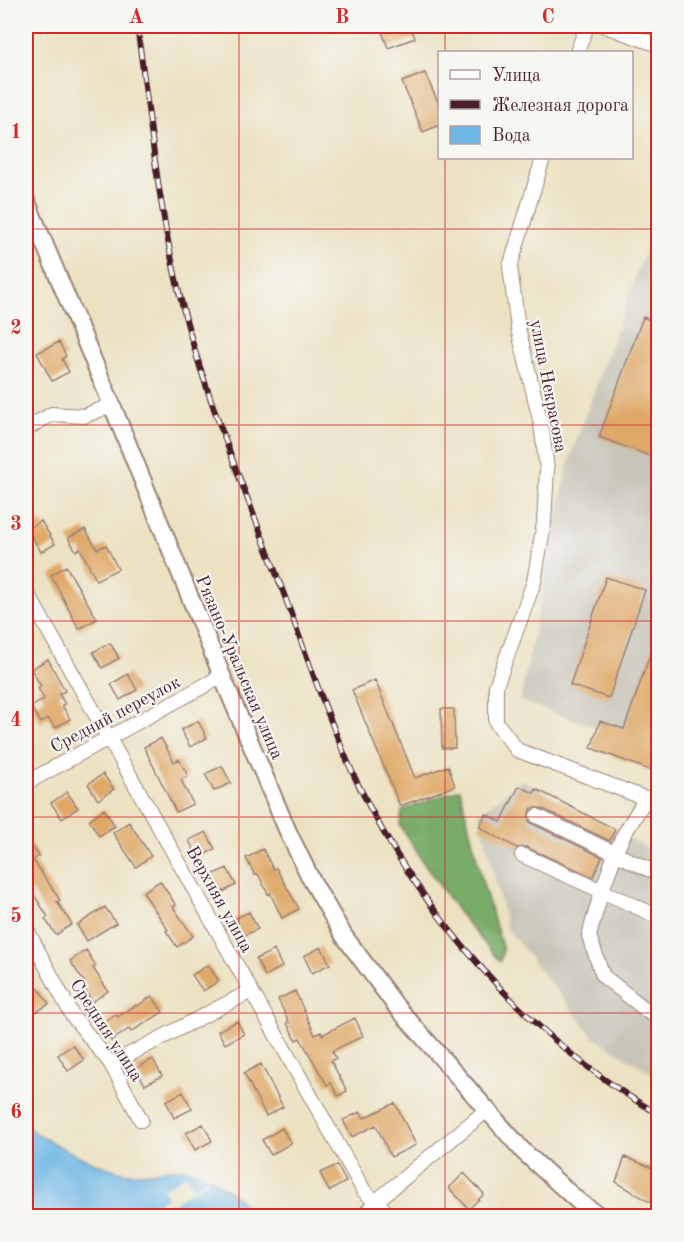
<svg xmlns="http://www.w3.org/2000/svg" width="684" height="1242" font-family="'Old Standard TT',serif">
	<style>
		.industrial { fill: #c8c4b8 }
		.forest { fill: #78ac68; stroke: #61664a; stroke-width: 1.5 }
		.water { fill: #6db6e5; stroke: #5c6a88; stroke-width: 1.5 }
		.pier { fill: #ece2c2 }
		.building { fill: #dfa866 }
		.lines { fill: none; stroke-linecap: round; stroke-linejoin: round }
		.minor-casing { stroke: #9b8076; stroke-width: 16 }
		.major-casing { stroke: #9b8076; stroke-width: 20 }
		.minor { stroke: #fff; stroke-width: 14 }
		.major { stroke: #fff; stroke-width: 16 }
		.rail-casing { stroke: #4a1f2b; stroke-width: 6 }
		.rail { stroke: #f6f6f2; stroke-width: 4; stroke-dasharray: 11; stroke-linecap: butt }
		.grid { fill: none; stroke: #d62828; stroke-width: 1.5; stroke-opacity: 0.55 }
		.labels { text-anchor: middle; stroke-width: 4.5; stroke-linejoin: round; paint-order: stroke }
		.street-label { font-size: 18px; fill: #4a1f2b; stroke: #f6f6f2 }
		.neatline { fill: none; stroke: #d62828; stroke-width: 2 }
		.grid-label { font-size: 20px; text-anchor: middle; font-weight: bold; fill: #d62828 }
	</style>
	<rect width="100%" height="100%" fill="#f6f6f2"/>
	<filter id="ink" filterUnits="userSpaceOnUse"><feTurbulence type="fractalNoise" baseFrequency=".0167" numOctaves="2"/><feDisplacementMap in="SourceGraphic" scale="12" xChannelSelector="R" yChannelSelector="G"/><feConvolveMatrix kernelMatrix="1 2 1 2 8 2 1 2 1" color-interpolation-filters="sRGB"/></filter>
	<filter id="wash" filterUnits="userSpaceOnUse"><feTurbulence type="fractalNoise" baseFrequency=".008" numOctaves="4" result="noise"/><feDisplacementMap in="SourceGraphic" scale="24" xChannelSelector="R" yChannelSelector="G"/><feGaussianBlur stdDeviation="1.35" result="paint"/><feColorMatrix in="noise" values="0 0 0 0 0 0 0 0 0 0 0 0 0 0 0 0 0 1.4 0 .05"/><feComposite in="paint" operator="in"/></filter>
	<g filter="url(#wash)">
		<rect width="100%" height="100%" fill="#ece2c2"/>
		<path class="industrial" d="M658,214V749L520,701L568,464Z
			M523,780L658,854V1068L651,1073L594,1037L507,929L479,813Z"/>
		<path class="forest" d="M460,789L483,884L503,950L500,962L459,913L423,862L400,825L402,810Z"/>
		<path class="water" d="M26,1126C44,1141 106,1171 129,1173C147,1175 166,1167 184,1169C212,1172 237,1198 256,1216H26Z"/>
		<path class="pier" d="M186,1175L194,1188L207,1178L209,1179L193,1192L192,1190L172,1204L170,1202L162,1206L159,1202L167,1197L163,1189Z"/>
		<g id="blocks">
			<path class="building" d="M380,26H410L415,38L388,48Z
				M425,73L440,107V125L423,132L402,82Z
				M643,317L658,323V459L599,437Z
				M59,342L66,356L62,359L69,372L52,381L37,353Z
				M41,521L55,544L41,552L27,529Z
				M85,529L97,549L106,545L118,569L96,580L80,548L76,551L68,538Z
				M66,566L97,619L79,629L51,575Z
				M606,577L645,590L609,698L570,685Z
				M657,635H658V773L591,748L600,721L624,729Z
				M110,643L119,658L102,668L93,652Z
				M48,659L65,691L59,694L65,704L62,705L70,719L55,728L48,718L41,723L31,707L44,699L38,688L41,686L31,669Z
				M128,674L137,690L120,700L111,684Z
				M375,680L415,778L448,766L455,786L400,806L352,690Z
				M441,709H454L455,748H442Z
				M198,721L207,738L190,747L181,730Z
				M161,738L174,762L179,759L188,776L181,780L193,804L176,812L144,747Z
				M222,766L231,783L214,791L205,774Z
				M103,774L114,789L98,800L88,784Z
				M519,786L534,793L536,789L615,829L610,841L541,808H532L529,813V821L533,824L602,857L593,877L526,847L517,848L479,827L486,814L501,822Z
				M67,792L78,808L62,819L51,803Z
				M104,809L115,826L99,836L89,820Z
				M129,822L151,856L136,867L113,833Z
				M206,832L215,849L198,858L189,840Z
				M26,836L39,856L33,860L60,900L57,902L72,924L56,935L45,919L48,917L26,882Z
				M263,849L273,869L276,868L299,909L282,918L270,893L268,894L258,874L255,875L246,858Z
				M227,868L236,885L219,894L210,876Z
				M160,881L176,905L173,907L193,936L177,947L166,931L168,930L143,892Z
				M105,907L116,923L87,941L77,925Z
				M249,912L258,929L241,937L232,920Z
				M321,947L330,964L312,973L304,956Z
				M86,950L96,966L93,968L108,991L92,1002L82,985L85,983L70,961Z
				M274,950L282,967L265,976L256,959Z
				M208,965L219,981L203,991L192,975Z
				M38,988L49,1004L33,1014L26,1004V996Z
				M295,991L315,1035L321,1032L322,1035L355,1018L363,1036L332,1051L336,1058L331,1061L347,1091L338,1096L331,1083L327,1085L300,1038L296,1040L287,1023L289,1022L278,999Z
				M152,996L163,1012L131,1032L129,1029L111,1041L100,1025L116,1014L118,1017L136,1005L137,1006Z
				M237,1021L244,1034L225,1044L218,1031Z
				M73,1045L84,1060L68,1071L58,1055Z
				M153,1059L162,1076L145,1085L136,1068Z
				M261,1064L283,1107L266,1116L244,1073Z
				M183,1092L192,1109L174,1118L166,1101Z
				M395,1103L416,1145L391,1157L376,1125L352,1137L343,1120L360,1112L364,1118Z
				M203,1124L212,1141L195,1150L186,1133Z
				M282,1128L291,1143L271,1155L262,1140Z
				M625,1157L658,1170V1207L616,1182Z
				M337,1165L346,1182L329,1191L320,1173Z
				M464,1173L484,1194L469,1209L449,1188Z"/>
		</g>
	</g>
	<g filter="url(#ink)">
		<use href="#blocks" fill-opacity="0" stroke="#9b8076" stroke-width="1.5"/>
		<g class="lines">
			<g class="minor-casing">
				<path id="minor" d="M605,26L658,45
					M577,52L587,26
					M543,158L510,267L518,328L541,424L547,469L544,523L534,582L496,686V722L517,750L658,803
					M26,429L52,414L84,416L112,405
					M26,591L364,1191L391,1216
					M26,783L222,676
					M646,798L623,836L616,852L602,890L589,936L603,976L650,1013L658,1016
					M537,816L658,874
					M522,855L657,916L658,913
					M26,928L72,1015L111,1064L141,1120
					M111,1064L251,991
					M364,1216L375,1202L487,1110"/>
			</g>
			<g class="major-casing">
				<path id="major" d="M26,200L112,405L222,676L289,834L311,879L344,936L396,1006L524,1152L579,1202L600,1216"/>
			</g>
			<use href="#minor" class="minor"/>
			<use href="#major" class="major"/>
			<g class="rail-casing">
				<path id="rail" d="M137,26C149,110 157,196 176,279C199,383 242,482 279,581C304,647 326,716 356,780C421,915 528,1038 658,1114"/>
			</g>
			<use href="#rail" class="rail"/>
		</g>
	</g>
	<path class="grid" d="M239,26V1216M445,26V52M445,158V1216M26,229H658M26,425H658M26,621H658M26,817H658M26,1013H658"/>
	<g class="labels">
		<g class="street-label">
			<text transform="translate(549 386) rotate(79)" y="6">улица Некрасова</text>
			<text transform="translate(240 667) rotate(67)" y="6">Рязано-Уральская улица</text>
			<text transform="translate(115 714) rotate(-28)" y="6">Средний переулок</text>
			<text transform="translate(220 899) rotate(61)" y="6">Верхняя улица</text>
			<text transform="translate(107 1030) rotate(57)" y="6">Средняя улица</text>
		</g>
	</g>
	<rect width="684" height="1242" fill="none" stroke="#f6f6f2" stroke-width="66"/>
	<rect x="438" y="51" width="195" height="108" fill="#f6f6f2" stroke="#b1a0a2" stroke-width="1.5"/>
	<rect x="450" y="70" width="30" height="9" fill="#ffffff" stroke="#b1a0a2" stroke-width="1.5"/>
	<text x="492" y="81" font-size="18" fill="#4a1f2b">Улица</text>
	<rect x="450" y="100" width="30" height="9" fill="#4a1f2b" stroke="#b1a0a2" stroke-width="1.5"/>
	<text x="492" y="111" font-size="18" fill="#4a1f2b">Железная дорога</text>
	<rect x="450" y="126" width="30" height="18" fill="#6db6e5" stroke="#b1a0a2" stroke-width="1.5"/>
	<text x="492" y="141" font-size="18" fill="#4a1f2b">Вода</text>
	<rect x="33" y="33" width="618" height="1176" class="neatline"/>
	<g class="grid-label">
		<text x="136" y="23">A</text>
		<text x="342" y="23">B</text>
		<text x="548" y="23">C</text>
		<text x="16" y="138">1</text>
		<text x="16" y="334">2</text>
		<text x="16" y="530">3</text>
		<text x="16" y="726">4</text>
		<text x="16" y="922">5</text>
		<text x="16" y="1118">6</text>
	</g>
</svg>
